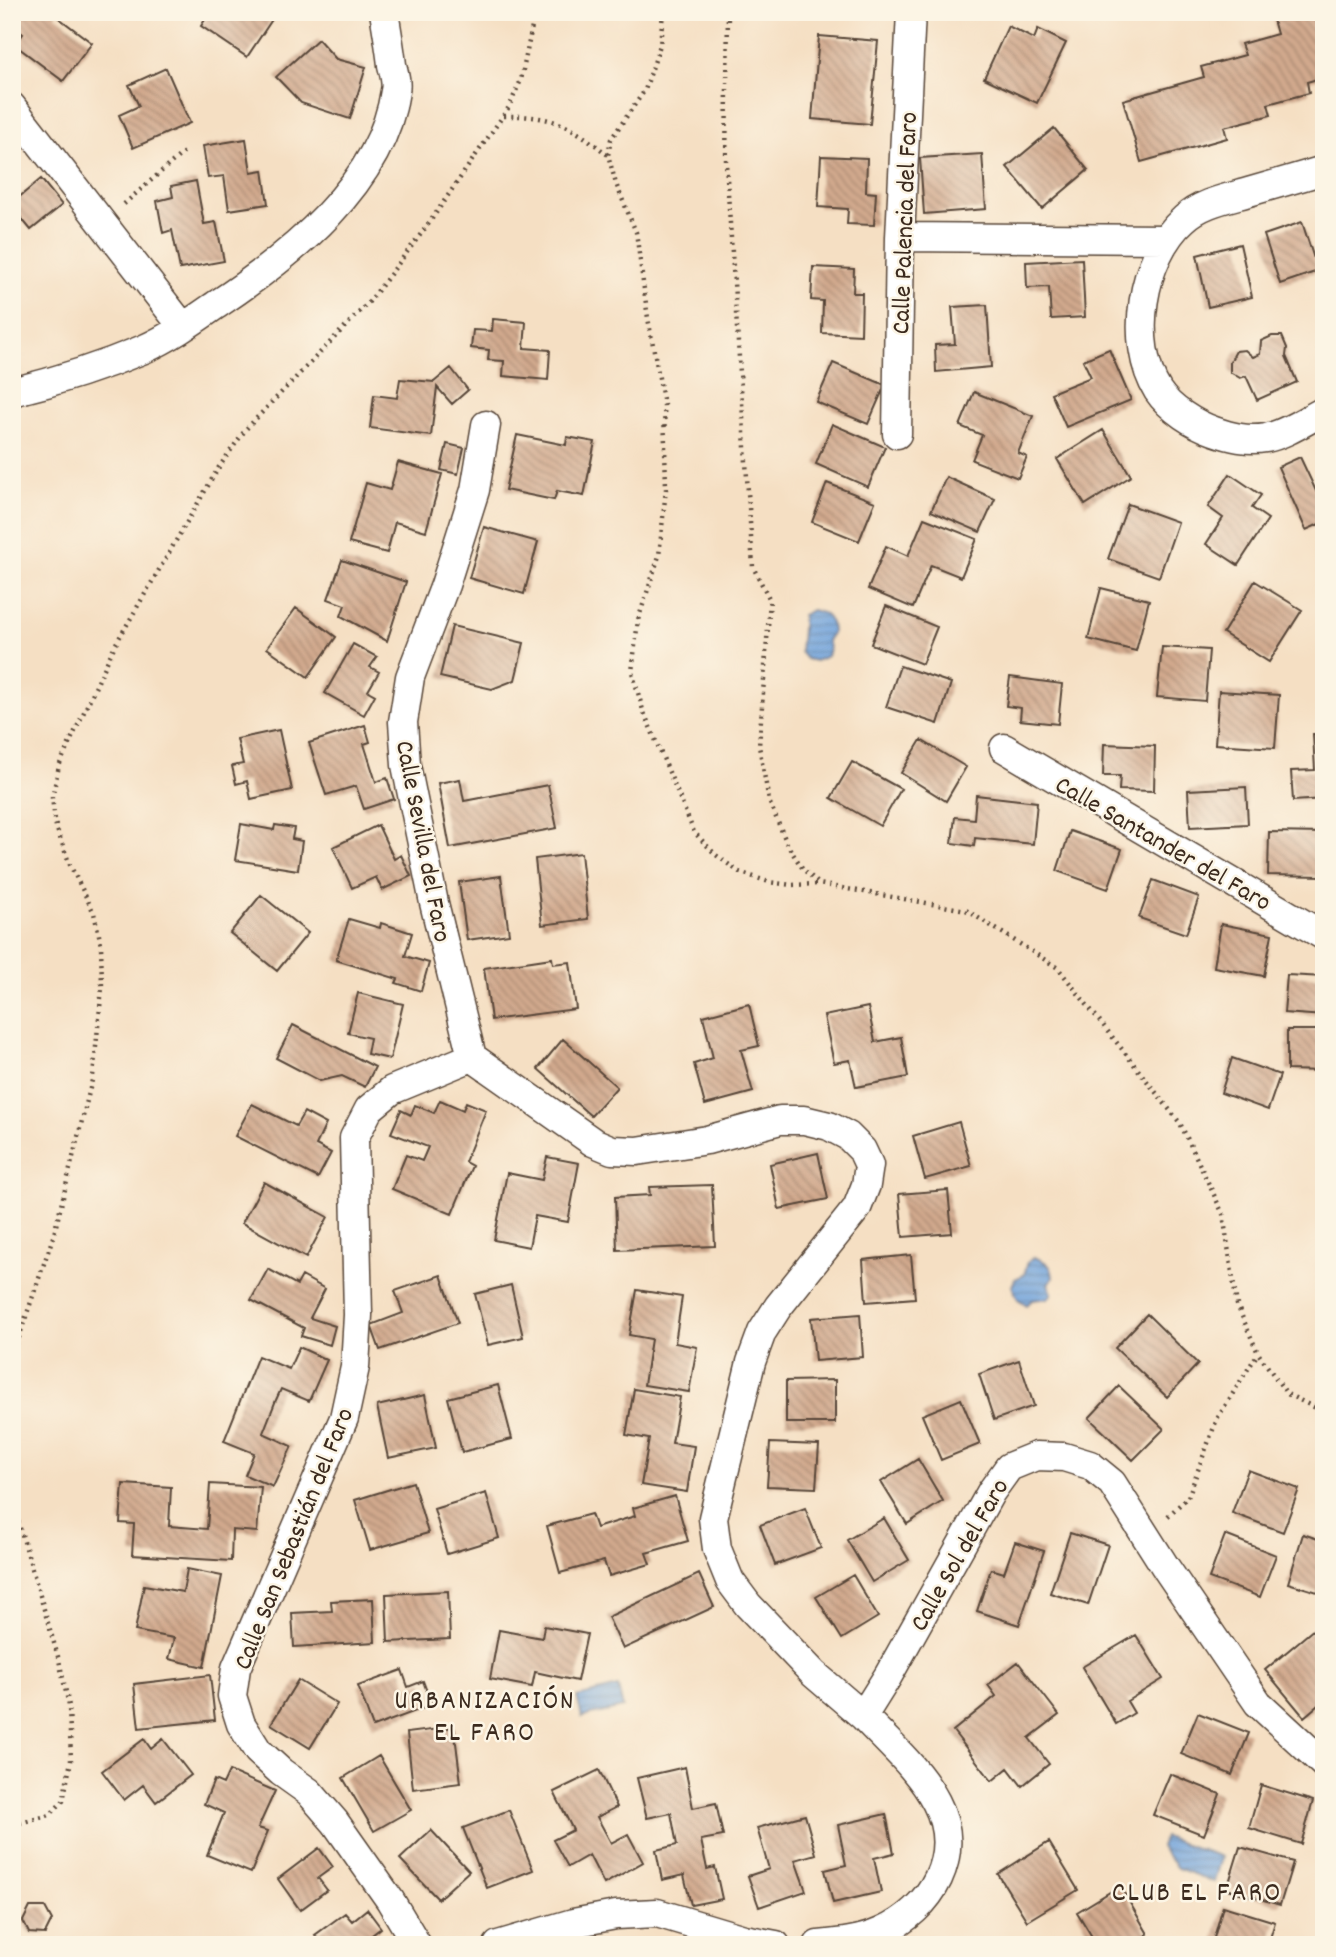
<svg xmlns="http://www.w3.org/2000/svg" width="1336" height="1957" font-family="Dekko,sans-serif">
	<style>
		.water { fill: url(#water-rules); stroke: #56667c; stroke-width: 2 }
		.building { fill: url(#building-back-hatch) }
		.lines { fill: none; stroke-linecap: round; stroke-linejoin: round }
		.street-casing { stroke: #574537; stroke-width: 31 }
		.path { stroke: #574537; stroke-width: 4.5; stroke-dasharray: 2 5; stroke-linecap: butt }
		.street { stroke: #fff; stroke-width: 28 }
		.labels { text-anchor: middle; stroke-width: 5; stroke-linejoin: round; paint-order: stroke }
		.street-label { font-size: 26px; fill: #3b2a1e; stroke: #fcf5e5 }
		.neighbourhood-label { font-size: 28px; letter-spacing: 2px; fill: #3b2a1e; stroke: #fcf5e5 }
	</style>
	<defs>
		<pattern id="water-rules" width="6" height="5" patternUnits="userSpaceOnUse" patternTransform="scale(1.75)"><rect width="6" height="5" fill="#70a2db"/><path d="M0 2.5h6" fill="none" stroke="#5d84b1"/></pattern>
		<pattern id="building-back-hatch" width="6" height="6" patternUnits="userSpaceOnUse" patternTransform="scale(1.75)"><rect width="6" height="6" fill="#d1a98d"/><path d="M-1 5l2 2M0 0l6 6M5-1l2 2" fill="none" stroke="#ab8a73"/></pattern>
	</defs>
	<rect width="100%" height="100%" fill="#fcf5e5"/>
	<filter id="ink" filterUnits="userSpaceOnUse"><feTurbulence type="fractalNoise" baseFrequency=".0143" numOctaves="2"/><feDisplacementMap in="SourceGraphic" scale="14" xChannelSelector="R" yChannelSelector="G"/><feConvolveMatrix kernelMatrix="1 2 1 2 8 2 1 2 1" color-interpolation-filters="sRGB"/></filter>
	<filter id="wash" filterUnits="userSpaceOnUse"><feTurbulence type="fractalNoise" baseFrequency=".00686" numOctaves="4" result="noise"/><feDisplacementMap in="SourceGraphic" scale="28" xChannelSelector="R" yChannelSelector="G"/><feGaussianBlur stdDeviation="1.57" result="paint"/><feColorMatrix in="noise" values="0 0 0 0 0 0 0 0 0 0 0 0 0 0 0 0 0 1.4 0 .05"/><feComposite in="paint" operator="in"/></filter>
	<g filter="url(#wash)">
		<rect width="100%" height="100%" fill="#f5dfc3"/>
		<path class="water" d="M812,610L825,614L831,623L832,634L827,640L829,648L827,656L815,661L806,659L800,652C801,639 803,628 802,615Z
			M1034,1257C1046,1262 1052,1264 1053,1278L1048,1284L1052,1293L1048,1298L1032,1300L1027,1305L1018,1299L1012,1286L1015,1279L1024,1275L1028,1262Z
			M618,1687L623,1708L582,1717L577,1697Z
			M1164,1837L1221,1857L1214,1882L1177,1868L1160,1847Z"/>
		<g id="blocks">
			<path class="building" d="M22,12H57L55,15L92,43L63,81L15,45L23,34L12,25Z
				M210,12H277L247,57L201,26Z
				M1285,12H1324V77L1307,82L1309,93L1268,104L1271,115L1224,127L1227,138L1141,162L1123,100L1204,77L1201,67L1245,55L1241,44L1277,34L1272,16Z
				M1008,26L1034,39L1038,29L1066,43L1037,103L984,78Z
				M819,36L878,41L870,124L812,119Z
				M318,39L336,59L366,67L350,119L301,103L276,77Z
				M166,68L190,123L133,148L119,115L139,106L129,85Z
				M1054,128L1088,170L1042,209L1007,167Z
				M246,139L251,172L263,170L268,204L229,210L224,176L208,178L203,146Z
				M982,154L986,209L924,214L920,158Z
				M821,156L867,158L866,192L876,193L874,225L847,224L848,209L818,207Z
				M41,179L62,205L31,230L12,207V191L18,198Z
				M196,181L204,224L216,222L224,261L180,269L172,230L163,233L157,201L173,197L171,186Z
				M1302,222L1318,271L1280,284L1264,235Z
				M1240,244L1252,297L1208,307L1197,255Z
				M1082,259L1085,317L1051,319L1049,287L1027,288L1026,262Z
				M813,267L854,269L853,293H862L861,335L822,333L823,301L811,300Z
				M987,305L991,367L936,372L935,345L955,344L952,307Z
				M493,319L526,322L524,348L550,350L548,380L503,376L504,361L488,360L489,350L471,348L473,330L492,331Z
				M1272,336H1282L1287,348L1286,356L1297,382L1257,400L1246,376L1240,378L1230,372V362L1236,351L1245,350L1253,357L1260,354L1261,341Z
				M1109,349L1131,400L1066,427L1051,393L1091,377L1083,360Z
				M833,363L885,385L868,424L816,402Z
				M451,368L468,390L452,404L437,387L431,436L370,428L374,395L397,398L400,379L434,382Z
				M974,392L1033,416L1018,453L1027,457L1018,478L972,460L982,435L960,426Z
				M832,424L885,447L868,487L816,464Z
				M1103,430L1131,476L1085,505L1057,459Z
				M517,435L566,445L567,437L595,442L584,496L557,491L554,500L505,490Z
				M447,444L464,448L458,474L441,470Z
				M1300,457L1324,508V522L1306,530L1278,467Z
				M398,462L442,474L426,531L395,522L387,553L349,543L366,483L390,490Z
				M1230,474L1261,495L1252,508L1268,519L1238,565L1206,544L1223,518L1208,507Z
				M946,477L995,499L980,532L931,511Z
				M827,483L875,502L859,541L812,522Z
				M1128,504L1178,522L1159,577L1108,559Z
				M924,518L977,539L961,577L931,565L913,608L868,589L886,546L908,556Z
				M484,527L538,542L524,594L469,578Z
				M342,560L406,582L387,641L341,616L345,605L328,599Z
				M1255,581L1302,610L1269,662L1223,633Z
				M1101,588L1149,600L1136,651L1088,639Z
				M886,606L937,627L922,664L871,644Z
				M296,608L336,637L308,677L267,648Z
				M452,626L524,643L515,680L492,689L440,677Z
				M353,644L377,657L370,667L379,672L368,691L375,695L364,715L325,693Z
				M1162,647L1209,650L1205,701L1157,697Z
				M900,666L951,683L938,724L886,707Z
				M1010,677L1062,684L1058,724L1020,720L1021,708L1006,706Z
				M1219,691L1279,695L1275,748L1215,744Z
				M365,725L370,742L364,744L376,782L387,778L394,799L364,809L356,786L326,795L309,743Z
				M279,730L292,790L251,799L247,781L236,784L232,766L243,764L237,739Z
				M1313,734H1324V799L1293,801L1291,771L1315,770Z
				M921,740L966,767L946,801L901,773Z
				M1104,744L1155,746L1154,791L1119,790L1120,776H1103Z
				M852,762L901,789L880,826L831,798Z
				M460,779L464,801L548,785L557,828L450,848L438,783Z
				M1246,787L1248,824L1190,827L1188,790Z
				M976,795L1037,802L1033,844L975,838L974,846L952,843L955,817L974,819Z
				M241,824L274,830L275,825L294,828L292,839L302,841L298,870L235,860Z
				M378,825L394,859L401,855L411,876L382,890L376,877L352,888L333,847Z
				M1070,831L1122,849L1108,889L1057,871Z
				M1269,832L1324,833V876L1268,875Z
				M581,853L588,919L542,925L535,859Z
				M501,876L509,934L467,940L459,882Z
				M1153,880L1199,897L1186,934L1139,918Z
				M261,895L308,933L277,971L230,933Z
				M349,919L380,928L381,923L412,933L405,956L429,963L421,991L396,983L398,979L336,960Z
				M1221,924L1272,934L1264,976L1214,967Z
				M552,958L553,964L570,962L576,1009L491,1020L484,968Z
				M1287,975L1324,977V1016L1284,1013Z
				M358,993L403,1004L390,1059L367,1054L370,1038L348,1033Z
				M749,1004L759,1046L741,1050L753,1092L705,1105L694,1064L713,1058L703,1016Z
				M868,1007L875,1042L901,1037L908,1077L856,1087L850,1060L834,1063L824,1016Z
				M293,1025L375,1067L365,1087L342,1076L320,1081L276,1058Z
				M1287,1030H1324V1071L1287,1070Z
				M563,1039L617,1087L591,1116L538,1069Z
				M1232,1058L1280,1075L1268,1110L1221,1093Z
				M440,1100L463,1110L466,1102L486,1110L465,1162L472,1166L452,1214L392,1189L406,1155L422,1161L428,1147L391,1133L401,1110L411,1115L415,1105L434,1113Z
				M252,1104L296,1126L304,1112L326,1124L316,1145L331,1153L318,1178L235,1136Z
				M959,1122L971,1166L925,1179L913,1136Z
				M818,1153L828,1199L779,1209L770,1164Z
				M547,1157L579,1163L568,1222L535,1216L529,1247L494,1240L507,1173L542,1180Z
				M264,1182L328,1217L306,1258L242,1223Z
				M712,1185L715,1246L617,1250L615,1197L650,1195L649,1187Z
				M948,1190L952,1233L903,1237L899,1194Z
				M911,1255L915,1298L866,1302L863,1260Z
				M268,1269L297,1285L302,1276L325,1289L310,1318L335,1326L330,1345L301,1336L304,1328L251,1300Z
				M441,1275L458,1323L380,1350L371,1325L403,1313L395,1291Z
				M511,1285L523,1337L488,1345L475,1294Z
				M637,1290L682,1297L675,1343L697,1347L689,1392L644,1385L651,1339L629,1335Z
				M860,1314L863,1357L815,1361L811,1318Z
				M1147,1314L1198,1364L1167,1397L1115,1348Z
				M299,1347L327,1360L309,1401L281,1389L276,1400L263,1433L292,1446L273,1487L245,1475L254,1453L224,1441L258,1356L289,1369Z
				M1019,1360L1034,1406L994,1420L979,1374Z
				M835,1380V1423H786V1381Z
				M498,1385L512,1439L462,1452L448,1398Z
				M1119,1386L1164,1429L1133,1460L1089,1418Z
				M634,1389L680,1397L672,1443L694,1446L687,1492L641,1485L649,1439L626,1435Z
				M425,1395L436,1448L388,1458L377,1406Z
				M961,1399L980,1444L941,1460L922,1415Z
				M770,1443L819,1445L816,1488L767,1486Z
				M918,1459L943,1501L907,1524L881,1482Z
				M1248,1470L1299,1489L1283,1532L1232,1513Z
				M413,1482L428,1533L370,1550L355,1500Z
				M123,1484L171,1487L169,1526L207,1529L210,1484L261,1487L257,1532L232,1530L231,1561L132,1555L134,1524L120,1523Z
				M486,1493L499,1538L447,1554L434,1509Z
				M675,1496L688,1541L646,1553L650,1564L609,1576L604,1561L560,1573L547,1526L591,1514L596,1528L635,1516L633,1508Z
				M805,1508L821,1548L775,1565L760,1525Z
				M884,1518L909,1560L872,1582L847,1540Z
				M1070,1533L1108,1545L1088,1605L1050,1593Z
				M1303,1534L1324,1541V1594L1288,1583Z
				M1225,1535L1276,1555L1260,1597L1209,1578Z
				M1015,1542L1044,1551L1019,1625L977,1611L991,1569L1004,1573Z
				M187,1569L222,1576L204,1667L169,1659L174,1638L135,1631L144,1585L183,1592Z
				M699,1574L714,1607L623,1649L608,1617Z
				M853,1575L878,1617L842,1639L816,1597Z
				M448,1591L450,1639L388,1642L386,1594Z
				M373,1599L375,1642L294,1647L292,1613L332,1611L331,1601Z
				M1321,1623L1324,1626V1700L1304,1717L1265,1670Z
				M544,1626L587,1634L577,1681L535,1672L532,1687L490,1679L499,1630L542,1638Z
				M1136,1635L1163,1679L1127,1701L1134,1713L1116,1724L1082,1667Z
				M1018,1662L1059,1715L1029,1738L1049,1764L1022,1786L1008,1768L992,1781L953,1731L996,1696L988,1685Z
				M402,1670L408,1687L423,1681L432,1705L373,1727L358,1686Z
				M210,1675L215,1720L139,1728L134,1684Z
				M298,1680L337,1704L310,1748L271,1724Z
				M1198,1713L1249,1733L1232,1775L1181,1754Z
				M454,1727L461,1783L413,1789L407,1733Z
				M144,1739L151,1749L163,1739L191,1775L156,1802L143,1785L124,1800L102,1771Z
				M379,1756L411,1810L374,1831L343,1778Z
				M685,1767L693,1808L716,1803L723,1836L701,1840L707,1869L715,1867L722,1899L691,1905L684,1875L662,1880L656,1850L677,1845L671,1813L647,1818L637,1778Z
				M599,1770L617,1807L597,1817L611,1843L628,1834L643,1862L604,1884L589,1855L568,1867L553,1840L573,1830L554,1792Z
				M229,1771L275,1791L258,1828L268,1831L251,1873L207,1855L224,1813L204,1804L214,1780L223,1784Z
				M1170,1774L1220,1794L1204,1835L1153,1815Z
				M1261,1785L1313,1801L1301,1844L1249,1828Z
				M509,1810L533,1870L487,1888L463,1828Z
				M886,1814L894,1853L874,1858L881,1892L833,1903L825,1870L846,1865L838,1825Z
				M805,1815L816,1854L795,1860L806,1891L759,1907L748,1876L769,1869L757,1828Z
				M431,1830L469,1871L438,1899L400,1859Z
				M1049,1842L1078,1890L1027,1921L998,1874Z
				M1240,1847L1293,1862L1280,1905L1227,1889Z
				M319,1848L333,1867L318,1878L327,1890L300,1910L278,1879Z
				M1120,1886L1148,1934L1130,1945H1097L1077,1912Z
				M1223,1906L1275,1922L1268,1945H1212Z
				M30,1907H45L52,1920L45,1934L29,1933L23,1921Z
				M367,1909L381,1928L359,1945H323L315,1935L345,1913L352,1921Z"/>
		</g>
	</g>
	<g filter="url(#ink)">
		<use href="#blocks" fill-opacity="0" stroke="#574537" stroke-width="2"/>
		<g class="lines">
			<g class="street-casing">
				<path id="street" d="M12,107L183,327
					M1324,170C1300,177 1276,184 1252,191C1229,198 1202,202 1184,219C1141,257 1128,343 1158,391C1170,409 1194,424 1214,431C1231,437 1247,441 1266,438C1286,434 1306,420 1324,411
					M900,237L1166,239
					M12,392C57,381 101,367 144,349C169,338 193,321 216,305C290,256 382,184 395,91C397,83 394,73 392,65C390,47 387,30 384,12
					M897,434L900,237L911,12
					M1004,748L1324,936
					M472,1057L434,903L406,765L403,722L410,677L445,585L475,490L486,425
					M417,1945L390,1900L335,1822L309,1792L281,1772L258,1751L241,1724L232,1696L236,1668L344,1418L355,1367L358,1315L354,1138L369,1109L392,1090L472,1057L593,1142L612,1150L637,1151L707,1140L780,1120H804L829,1126L848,1136L862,1150L869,1165L866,1185L857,1208L778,1307L762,1332L751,1362L713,1518L717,1549L730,1581L748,1605L814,1674L863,1716
					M498,1945L573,1923L616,1915L657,1913L744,1939L776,1945
					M818,1945C839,1943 861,1941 881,1932C932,1909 964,1855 936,1802C919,1769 888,1743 863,1716L888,1676L991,1492L1009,1467L1036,1456L1064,1457L1090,1465L1112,1483L1166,1568L1258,1703L1324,1764"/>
			</g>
			<path class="path" d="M663,12L660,45L645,90L611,139L608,155L616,184L636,232L648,318L664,405L666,489L659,556L638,620L632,672L643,710L694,832L716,855L739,872L769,882L791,885L819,884
				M728,12L726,163L753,567L770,600L759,746L769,801L788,846L803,869L819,884L966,910L1058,968L1180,1123L1223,1214L1237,1305L1258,1353L1287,1394L1324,1412
				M504,116C553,115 571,125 608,155
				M124,204L186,150
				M12,1358L54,1234L93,1076L102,988L101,944L94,913L70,865L56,827L52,798L59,766L114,647L219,467L246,429L369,302L427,226L509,107L521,80L535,12
				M12,1501L59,1660L69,1706L71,1761L63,1801L50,1815L12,1825
				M1168,1516L1188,1497L1217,1419L1258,1353"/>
			<use href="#street" class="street"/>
		</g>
	</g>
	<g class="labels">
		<g class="street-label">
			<text transform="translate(903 223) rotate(-88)" y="9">Calle Palencia del Faro</text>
			<text transform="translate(425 841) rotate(79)" y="9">Calle Sevilla del Faro</text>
			<text transform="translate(1164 842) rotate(30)" y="9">Calle Santander del Faro</text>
			<text transform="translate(292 1538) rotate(-68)" y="9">Calle San Sebastián del Faro</text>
			<text transform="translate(958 1554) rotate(-60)" y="9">Calle Sol del Faro</text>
		</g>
		<g class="neighbourhood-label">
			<text x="485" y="1708">URBANIZACIÓN<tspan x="485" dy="32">EL FARO</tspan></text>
			<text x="1197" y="1900">CLUB EL FARO</text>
		</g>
	</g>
	<rect width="1336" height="1957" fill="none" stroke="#fcf5e5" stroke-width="42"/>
</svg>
